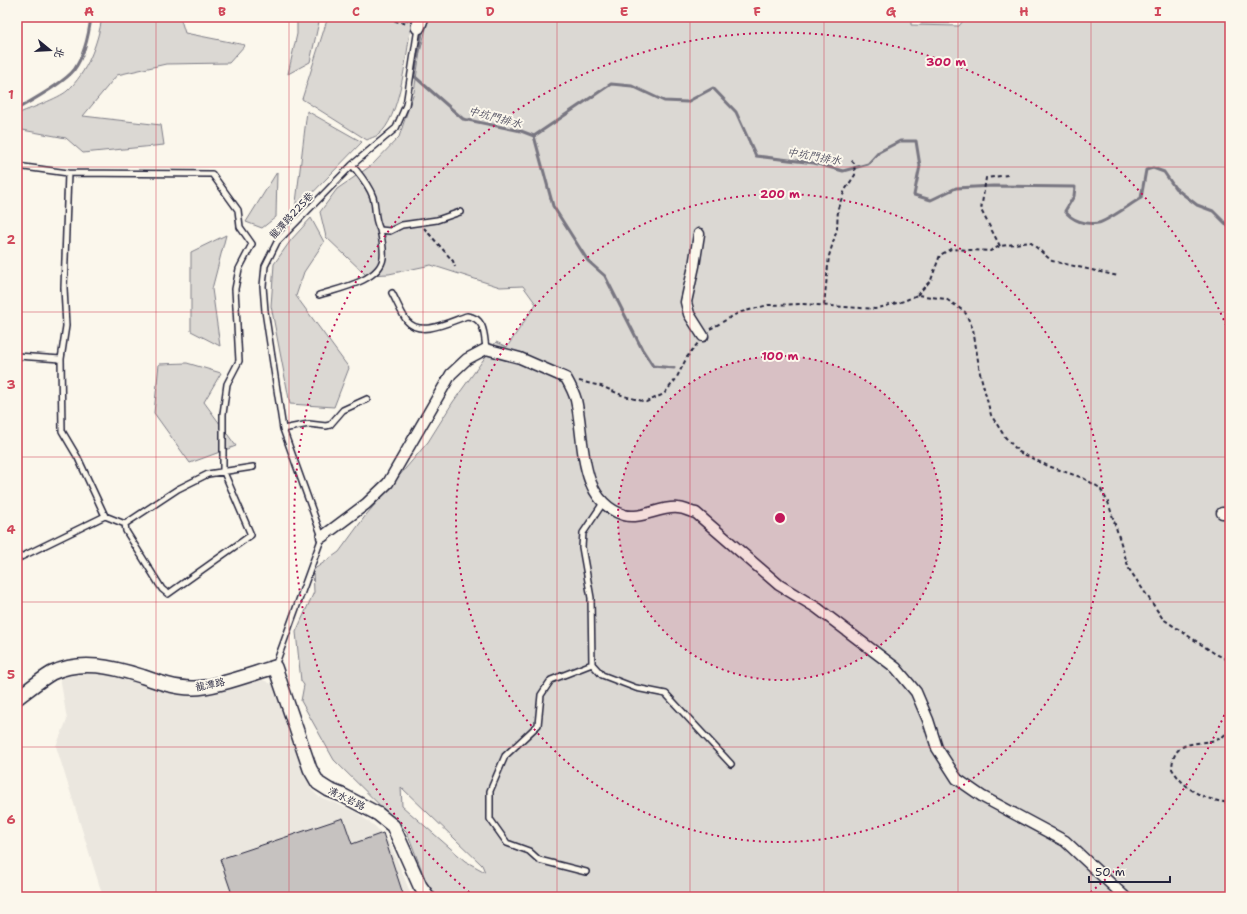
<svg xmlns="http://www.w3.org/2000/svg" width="1247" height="914" font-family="'Shantell Sans','LXGW WenKai TC',sans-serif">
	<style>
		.built { fill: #ebe7df }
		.green { fill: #dbd8d3; stroke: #7e7d87; fill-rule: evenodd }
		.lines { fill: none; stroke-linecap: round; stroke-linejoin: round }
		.stream { stroke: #787681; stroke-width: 3 }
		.building { fill: #c6c2c0; stroke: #22223b }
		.service-casing { stroke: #22223b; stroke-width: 8 }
		.minor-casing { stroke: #22223b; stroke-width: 13 }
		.tertiary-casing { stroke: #22223b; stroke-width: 16 }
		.path { stroke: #22223b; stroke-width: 2; stroke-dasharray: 4 3; stroke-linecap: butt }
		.service { stroke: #fbf7ec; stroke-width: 5 }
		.minor { stroke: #fbf7ec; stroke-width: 10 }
		.tertiary { stroke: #fbf7ec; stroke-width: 13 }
		.grid { fill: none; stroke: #d1495b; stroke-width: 1; stroke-opacity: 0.55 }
		.ring { fill: none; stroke: #c2185b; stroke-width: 2; stroke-dasharray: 2 4 }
		.labels { text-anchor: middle; stroke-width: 4; stroke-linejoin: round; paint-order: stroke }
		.street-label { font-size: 10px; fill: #22223b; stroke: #fbf7ec }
		.water-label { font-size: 11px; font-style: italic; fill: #545364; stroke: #fbf7ec }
		.centre { fill: #c2185b; stroke: #fbf7ec; stroke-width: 2 }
		.ring-label { font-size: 12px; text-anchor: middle; font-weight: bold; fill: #c2185b; stroke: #fbf7ec; stroke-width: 4; stroke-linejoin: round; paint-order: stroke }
		.neatline { fill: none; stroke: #d1495b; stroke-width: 1.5 }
		.grid-label { font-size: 13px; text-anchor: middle; font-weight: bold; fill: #d1495b }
	</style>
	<rect width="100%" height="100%" fill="#fbf7ec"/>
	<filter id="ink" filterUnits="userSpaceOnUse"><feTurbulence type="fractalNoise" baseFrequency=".025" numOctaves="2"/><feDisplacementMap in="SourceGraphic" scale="8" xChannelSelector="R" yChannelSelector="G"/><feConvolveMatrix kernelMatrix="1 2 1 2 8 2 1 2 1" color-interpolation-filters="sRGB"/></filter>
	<g filter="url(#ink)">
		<path class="built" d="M84,670L190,694L261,679L276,686L286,706L311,789L318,796L356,812L376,827L391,845L412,897H103L56,746L67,720L60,676Z"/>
		<path class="green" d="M102,17H180L185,33L245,45L229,63L166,64L117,75L83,116L161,125L164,145L83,153L66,138L17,129V114C29,109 59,98 67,91C87,73 98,43 102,17Z
			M297,17H320L310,62L288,74L297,34Z
			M328,17H415L411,25C407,51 400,120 378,135C375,137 370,138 367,140L302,99Z
			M429,17H467L470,21L478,17H911V25L959,26L966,17H1230V897H432L407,832L334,760L301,701L304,685L301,681L296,632L314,592L313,570L339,552L366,515L428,442L453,402L496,342L507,347L536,304L523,286L500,287L431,265L389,274L366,275L326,237L320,212L337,189L372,165L399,137L414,92L420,52ZM401,787L482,865L485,872L465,861L402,806Z
			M307,111L362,142L295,211Z
			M277,172L276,217L262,228L246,222Z
			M311,218L324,242L304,272L296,296L349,368L334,407L290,404L271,306L274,264L291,240Z
			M226,235L212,289L220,346L191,331V252Z
			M187,363L221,373L204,402L236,446L190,463L154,413L159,364Z"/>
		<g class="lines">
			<path class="stream" d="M398,17L416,22
				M423,28L414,76L463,119L521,131L534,136L611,84L632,86L664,101L687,102L713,88L736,112L756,156L814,163L843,171L868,164L879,152L900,141H916L920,166L914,195L931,200L956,188L993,186L1075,187L1074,196L1065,211C1072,221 1086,225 1098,223C1106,222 1132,203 1141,198L1146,170L1153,168L1164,172L1175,188L1197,205L1213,211L1230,228
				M17,109C31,101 64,83 74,70C84,56 89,33 91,17
				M534,136L553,206L588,261L605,276L642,349L653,366L674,368"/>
		</g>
		<path class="building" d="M921,17H958H950V23H921Z
			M343,818L352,844L383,833L404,897H233L220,859Z"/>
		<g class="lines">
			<g class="service-casing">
				<path id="service" d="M352,165C360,175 369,185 373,197C377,210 373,216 380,230L390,231L402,225L437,220L460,212
					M17,166L68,173L212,174L238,210L240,227L252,244L239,269L235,289L239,361L227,384L223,414V470L251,535L168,594L162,589L126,531L125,524
					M68,173L64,288L66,326L61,359L62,431L78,458L105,516L125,524
					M392,293C397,302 401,313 407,321C421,338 451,321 467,316C485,318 484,334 486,349
					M319,295C337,289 380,281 383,258C384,249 382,239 380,230
					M17,356L61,359
					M283,429L309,424L326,426L330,425L343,410L367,399
					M603,503L583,533L582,547L591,598L592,664L602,675L636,688L666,694L731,764
					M125,524L178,489L208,474L253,467
					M17,559L105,516
					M275,666L322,537L283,429L265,311L263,286L265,266L277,242L352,165L396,128L406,105L418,28
					M586,872L539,860L529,851L507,843L490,819V791L505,756L538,725L541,695L551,680L592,664"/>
			</g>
			<g class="minor-casing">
				<path id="minor" d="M699,234L694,266L686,302L689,314L703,336
					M1222,513H1230
					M322,537L366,504L388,483L451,374L467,359L486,349L520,358L566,378C570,385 574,393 576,400C585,438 577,500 624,515C641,520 660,506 678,508C684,508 690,512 696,513L779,585L817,608L896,668L916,692L928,720L937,748L957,779L983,797L1065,841L1125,897"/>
			</g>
			<g class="tertiary-casing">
				<path id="tertiary" d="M418,27L422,17
					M17,698C28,690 40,680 52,673C81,659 113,667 141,676C158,682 174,688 192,688C212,689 254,673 275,667L310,769L318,783L329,790L342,795L378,814L393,826L420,886L428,897"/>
			</g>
			<path class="path" d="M381,17L407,24
				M424,228L453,261L455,267
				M1000,246L981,210L986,178L1008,175
				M917,295L931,280L940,255L951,249L990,251L1000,246L1030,242L1052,261L1118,276
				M824,305L829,256L837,229L838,208L845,190L855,175L854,163L851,160
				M710,329L738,313L768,305L803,304L875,309L904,301L917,295L946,299L965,312L973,329L980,373L991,415L1005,437L1019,452L1048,466L1083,478L1100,488L1108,502L1129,569L1163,619L1214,653L1230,661
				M579,381L601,386L624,396L646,402L664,394L676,379L687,357L698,343
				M1230,729C1227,732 1224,736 1221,738C1199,747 1173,736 1172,769C1186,791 1205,800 1230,803"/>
			<use href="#service" class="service"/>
			<use href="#minor" class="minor"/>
			<use href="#tertiary" class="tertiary"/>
		</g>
	</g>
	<path class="grid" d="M156,17V897M289,17V897M423,17V897M557,17V897M690,17V897M824,17V897M958,17V897M1091,17V897M17,167H1230M17,312H1230M17,457H1230M17,602H1230M17,747H1230"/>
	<circle cx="780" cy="518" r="162" fill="#c2185b" fill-opacity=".12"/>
	<g class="ring">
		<circle cx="780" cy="518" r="162"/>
		<circle cx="780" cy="518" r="324"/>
		<path d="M1229 704A486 486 0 0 1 1086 896M474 896A486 486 0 1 1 1229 332"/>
	</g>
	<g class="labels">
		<g class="street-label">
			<text transform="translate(291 215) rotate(-47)" y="4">龍潭路225巷</text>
			<text transform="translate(210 684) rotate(-12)" y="4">龍潭路</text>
			<text transform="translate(347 798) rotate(26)" y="4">清水岩路</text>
		</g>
		<g class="water-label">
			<text transform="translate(495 117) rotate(15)" y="4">中坑門排水</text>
			<text transform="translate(814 156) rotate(10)" y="4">中坑門排水</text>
		</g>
	</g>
	<circle cx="780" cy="518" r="6" class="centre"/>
	<g class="ring-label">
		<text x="946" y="66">300 m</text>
		<text x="780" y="198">200 m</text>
		<text x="780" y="360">100 m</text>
	</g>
	<rect width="1247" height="914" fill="none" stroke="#fbf7ec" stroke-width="44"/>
	<g transform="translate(50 50) rotate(108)" stroke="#fbf7ec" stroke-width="3" paint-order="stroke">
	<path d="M0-3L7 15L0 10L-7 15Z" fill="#22223b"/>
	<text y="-6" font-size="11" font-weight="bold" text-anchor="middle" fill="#22223b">北</text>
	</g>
	<path d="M1089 876v6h81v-6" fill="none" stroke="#22223b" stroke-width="2"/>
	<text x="1095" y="876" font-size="12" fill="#22223b" stroke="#fbf7ec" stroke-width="3" paint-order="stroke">50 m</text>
	<rect x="22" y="22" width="1203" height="870" class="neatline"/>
	<g class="grid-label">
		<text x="89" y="16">A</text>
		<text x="222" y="16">B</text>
		<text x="356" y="16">C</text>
		<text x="490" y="16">D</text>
		<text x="624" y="16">E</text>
		<text x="757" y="16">F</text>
		<text x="891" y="16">G</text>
		<text x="1024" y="16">H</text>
		<text x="1158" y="16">I</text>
		<text x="11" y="99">1</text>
		<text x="11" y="244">2</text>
		<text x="11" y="389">3</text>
		<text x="11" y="534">4</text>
		<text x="11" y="679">5</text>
		<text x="11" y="824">6</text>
	</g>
</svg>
